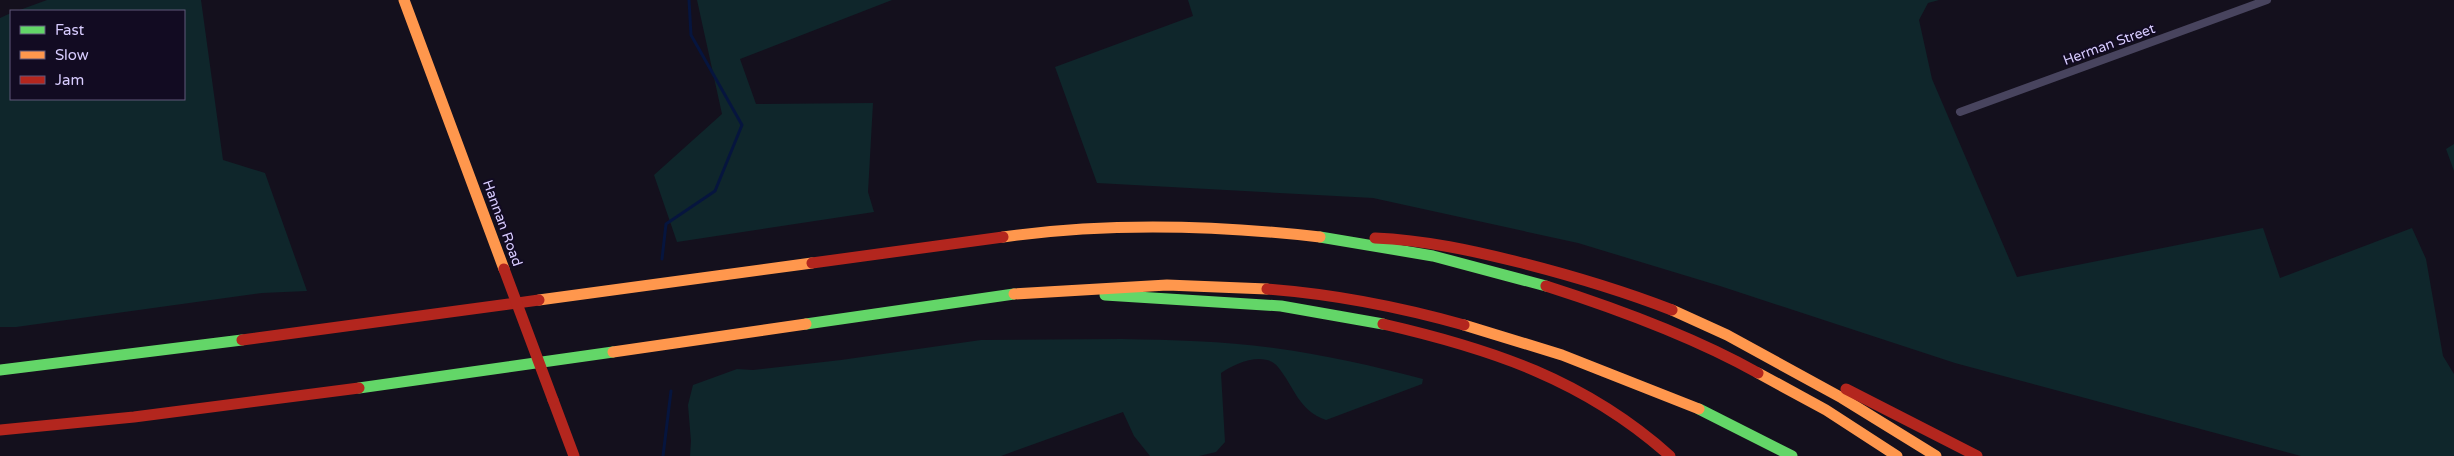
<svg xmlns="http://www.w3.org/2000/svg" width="2454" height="456" font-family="'Varela Round',sans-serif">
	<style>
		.green { fill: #0f262b }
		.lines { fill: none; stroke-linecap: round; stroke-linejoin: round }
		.stream { stroke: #06153e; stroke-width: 3 }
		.street { stroke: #48445e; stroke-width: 8 }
		.fast { stroke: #63d668; stroke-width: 11 }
		.slow { stroke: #ff974d; stroke-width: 11 }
		.jam { stroke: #b3261e; stroke-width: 11 }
		.jam-bridge { stroke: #b3261e; stroke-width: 11 }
		.labels { text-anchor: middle; stroke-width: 4; stroke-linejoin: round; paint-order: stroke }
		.street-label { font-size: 14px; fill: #d8ccff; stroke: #120b22 }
	</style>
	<rect width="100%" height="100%" fill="#14101d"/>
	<path class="green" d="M47,0H201L223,160L265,173L307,291L262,293L16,327H0V18L11,13V99H184V11H17Z
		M697,0H892L740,59L756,104L873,103L868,192L874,212L677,242L654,175L722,114Z
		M1188,0H1939L1928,3L1919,20L1932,79L2017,277L2263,228L2280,278L2412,228L2426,259L2443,356L2454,374V456H2301L1955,363L1720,286L1578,243L1373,198L1097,183L1055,67L1193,16Z
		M2454,144V171L2446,149Z
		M1122,339C1173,340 1224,341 1274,348C1325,355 1374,366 1423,379L1422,384L1326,420C1298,410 1295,388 1278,367C1264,350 1234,364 1221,373L1225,442L1216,452L1199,456H1150L1134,436L1123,412L1001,456H690L691,441L688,405L693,385L737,369L753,370L841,360L981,340Z"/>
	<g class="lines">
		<path class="stream" d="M662,259L666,224L715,191L742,125L691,35L689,0
			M663,456L671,391"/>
		<path class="street" d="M1960,112L2267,0"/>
		<path class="fast" d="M1320,237L1433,256L1546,286
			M1105,295L1281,306L1383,324
			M806,324L1014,294
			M0,370L242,340
			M359,388L613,352
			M1699,409L1792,456"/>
		<path class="slow" d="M404,0L504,269
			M1003,237C1109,222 1214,225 1320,237
			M1014,294L1167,285L1267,289
			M539,300L812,263
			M1672,310L1727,335L1842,398L1936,456
			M1464,325L1562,355L1699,409
			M613,352L806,324
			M1758,373L1826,410L1897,456"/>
		<path class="jam" d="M1375,238C1425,240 1474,251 1522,263C1573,276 1623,291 1672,310
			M812,263L1003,237
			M1546,286C1618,309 1692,336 1758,373
			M1267,289C1333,294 1400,307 1464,325
			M1383,324C1492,349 1585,380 1670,456
			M242,340L539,300
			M1846,389L1977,456
			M553,400L574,456
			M0,430L134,417L359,388"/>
		<path class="jam-bridge" d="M504,269L553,400"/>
	</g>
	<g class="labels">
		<g class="street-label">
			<text transform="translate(2109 44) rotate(-20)" y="5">Herman Street</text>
			<text transform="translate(503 223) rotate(70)" y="5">Hannan Road</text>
		</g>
	</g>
	<rect x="10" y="10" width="175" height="90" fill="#120b22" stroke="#61587a"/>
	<rect x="20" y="26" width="25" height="8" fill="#63d668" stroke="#61587a"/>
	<text x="55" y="35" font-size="15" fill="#d8ccff">Fast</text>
	<rect x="20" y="51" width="25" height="8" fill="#ff974d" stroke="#61587a"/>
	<text x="55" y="60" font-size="15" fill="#d8ccff">Slow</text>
	<rect x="20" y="76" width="25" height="8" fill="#b3261e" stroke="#61587a"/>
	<text x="55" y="85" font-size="15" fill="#d8ccff">Jam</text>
</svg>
